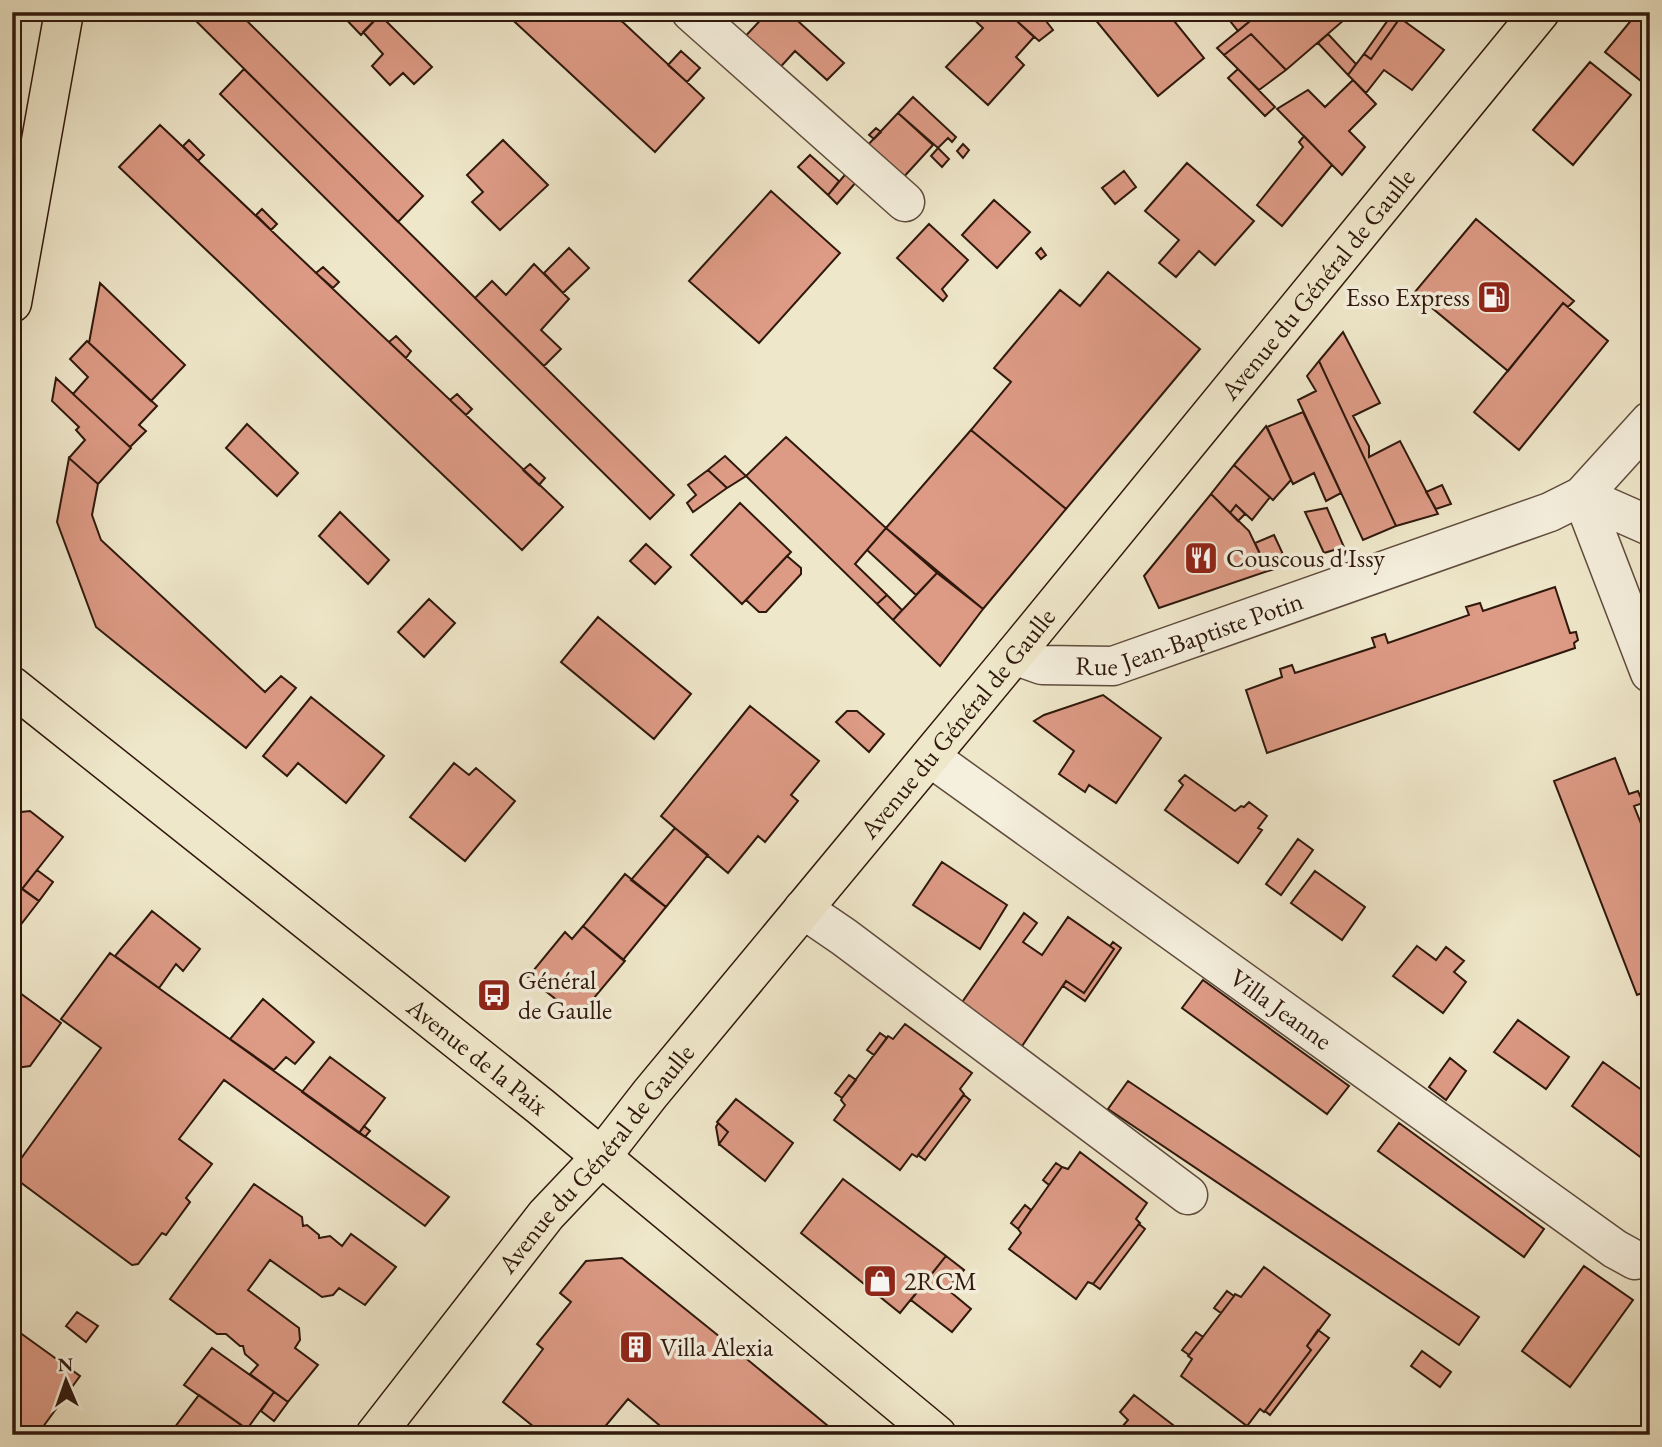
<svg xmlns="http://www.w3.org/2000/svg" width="1662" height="1447" font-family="'EB Garamond',serif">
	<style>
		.building { fill: #dd9a85; stroke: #2f180c; stroke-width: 2 }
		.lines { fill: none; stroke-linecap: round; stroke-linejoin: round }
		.minor-casing { stroke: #5f4c3c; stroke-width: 41 }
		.major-casing { stroke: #2f180c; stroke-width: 41 }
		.minor { stroke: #f5efdd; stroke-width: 38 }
		.major { stroke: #efe7ca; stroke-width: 38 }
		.labels { text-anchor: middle; stroke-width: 7; stroke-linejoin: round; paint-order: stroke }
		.street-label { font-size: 26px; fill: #2f180c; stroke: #f5efdd }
		.poi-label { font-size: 26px; fill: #2f180c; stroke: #f5efdd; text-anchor: start }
	</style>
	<rect width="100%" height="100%" fill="#efe7ca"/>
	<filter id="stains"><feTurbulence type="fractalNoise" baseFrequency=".00286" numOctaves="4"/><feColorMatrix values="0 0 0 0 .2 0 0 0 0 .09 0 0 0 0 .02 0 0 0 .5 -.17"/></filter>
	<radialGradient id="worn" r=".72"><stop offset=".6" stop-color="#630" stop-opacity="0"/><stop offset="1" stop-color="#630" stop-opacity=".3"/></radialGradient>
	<path class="building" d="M187,12H238L423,196L398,222Z
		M339,12H378L380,15L361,35Z
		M504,12H612L704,98L655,152Z
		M612,12H630L621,21Z
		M768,12H788L844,63L827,80L795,51L775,73L741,41Z
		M966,12H1007L1034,37L1016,57L1024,65L988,105L946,67L983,28Z
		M1007,12H1039L1053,30L1039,41Z
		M1089,12H1167L1204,58L1158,96Z
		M1223,12H1261L1238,31Z
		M1261,12H1337L1344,20L1286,70L1251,34L1224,55L1217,48Z
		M1638,12H1650V70L1641,81L1605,52Z
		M1393,13L1400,18L1371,59L1364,54Z
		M380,15L432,67L414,84L403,73L390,85L372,66L383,54L363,32Z
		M1400,18L1444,50L1412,90L1384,70L1366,93L1348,75L1364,54L1371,59Z
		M1251,34L1286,70L1259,90L1224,55Z
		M1328,34L1356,64L1348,75L1318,43Z
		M681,51L700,68L687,82L668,65Z
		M1590,62L1631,95L1573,165L1533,130Z
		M244,69L674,495L650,519L220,94Z
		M1238,69L1275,107L1265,116L1228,78Z
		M1353,80L1376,104L1349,131L1365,147L1342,175L1277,109L1308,90L1325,107Z
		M913,97L956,137L952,142L948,138L938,148L898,113Z
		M898,113L933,145L901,180L866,147Z
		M160,125L563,507L522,550L119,167Z
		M876,128L881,132L874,139L869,135Z
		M1304,136L1332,165L1282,226L1257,205L1303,147L1299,142Z
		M189,140L204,155L198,161L183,146Z
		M503,140L548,185L500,230L472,202L483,192L467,175Z
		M963,144L969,150L963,158L957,151Z
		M938,148L949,159L942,167L931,156Z
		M810,155L839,181L828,195L798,167Z
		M1187,163L1254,221L1215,265L1199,251L1176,277L1159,263L1179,240L1145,211Z
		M854,164L864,173L837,204L828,195Z
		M1124,171L1136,187L1115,204L1102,188Z
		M771,191L840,253L759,343L689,281Z
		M994,200L1030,232L997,268L962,235Z
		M262,209L277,224L271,230L256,215Z
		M1650,215V230L1643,223Z
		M1476,219L1574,301L1568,307L1563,303L1508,371L1414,293Z
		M929,224L968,260L942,289L947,296L943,301L897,258Z
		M569,248L589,268L563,293L544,273Z
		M1041,248L1046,255L1041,259L1036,253Z
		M534,264L569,299L541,330L561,349L544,366L475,298L492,281L506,295Z
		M323,267L339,282L333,288L316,273Z
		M1108,272L1200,349L1066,509L971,430L1011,382L994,368L1060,290L1080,306Z
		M100,283L185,365L151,401L89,343Z
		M1563,303L1608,341L1519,450L1474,412Z
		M1343,332L1380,403L1353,416L1369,446V457L1400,441L1438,514L1396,526L1319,361Z
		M396,336L411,351L406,358L389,342Z
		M87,341L157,406L139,425L146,431L130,447L73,394L88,377L70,359Z
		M1319,361L1396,526L1363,540L1298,400L1316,391L1307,376Z
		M56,378L131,448L98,484L69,458L85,440L76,430L79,427L52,401Z
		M457,394L472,409L466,415L450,400Z
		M1303,412L1341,493L1326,501L1314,473L1293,484L1267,427Z
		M247,424L298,473L277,496L226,448Z
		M1266,426L1291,480L1273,500L1234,465Z
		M971,430L1066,509L983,609L886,528Z
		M786,437L886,528L855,564L887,595L877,604L746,476Z
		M725,456L746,476L727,488L708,470Z
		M69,458L98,484L92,515L101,540L265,692L281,676L296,688L246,748L96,627L57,522Z
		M530,464L545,478L539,485L523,470Z
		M1234,465L1270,497L1252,520L1236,505L1230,513L1211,494Z
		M708,470L727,488L693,512L687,503L696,495L688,485Z
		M1442,485L1451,504L1436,509L1426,492Z
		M1211,494L1249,531L1268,571L1159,608L1144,576Z
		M740,503L791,552L742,604L691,555Z
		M1236,505L1245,514L1238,521L1230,513Z
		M1327,508L1344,547L1324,553L1305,512Z
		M340,512L389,560L368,584L319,536Z
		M886,528L937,573L916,595L867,550Z
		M1274,535L1288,565L1268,571L1255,543Z
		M646,544L671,567L655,584L630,561Z
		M787,556L801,568V574L766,612H759L746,600Z
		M937,573L983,609L940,666L893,620Z
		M1555,587L1570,633L1576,632L1578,640L1574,643L1575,648L1267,753L1246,690L1282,677L1280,669L1292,665L1295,673L1375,647L1372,638L1385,634L1388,643L1469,615L1466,607L1480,603L1483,611Z
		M887,595L902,610L893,620L877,604Z
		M429,599L455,623L424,657L398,632Z
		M598,617L691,694L654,739L561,662Z
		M1103,695L1161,738L1116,803L1089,785L1085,792L1059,774L1074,751L1034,721L1044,715Z
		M311,697L384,756L346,803L298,763L287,776L263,756Z
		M750,706L819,761L791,795L798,801L765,842L758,836L728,873L661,816Z
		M847,711H857L884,734L869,752L836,722Z
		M1615,758L1629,794L1638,791L1643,803L1634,806L1650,846V990L1637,995L1554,781Z
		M454,763L469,775L476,768L515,801L465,861L410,817Z
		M1185,775L1235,811L1241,806L1244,807L1249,802L1267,816L1258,828L1262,830L1238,863L1165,810L1183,785L1179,781Z
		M30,811L63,837L22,889L12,881V813Z
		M675,828L708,855L666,907L631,880Z
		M1298,839L1313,850L1281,895L1266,884Z
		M942,862L1007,905L980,949L913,905Z
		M37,870L53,882L39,901L22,889Z
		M1315,871L1365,907L1342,940L1291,903Z
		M625,874L666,907L623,960L583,926Z
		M12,881L39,901L12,936Z
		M152,911L200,949L183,971L176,964L159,988L115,956Z
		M1024,913L1037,923L1023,942L1042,955L1068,917L1114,949L1084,993L1066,981L1018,1052L956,1011Z
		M583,926L625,961L578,1017L528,977L565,932L572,939Z
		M1113,942L1121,948L1085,1001L1063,986L1066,981L1084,993L1114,949L1110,946Z
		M1417,946L1436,960L1446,947L1464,961L1454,972L1466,982L1443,1013L1393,976Z
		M110,953L449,1197L425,1226L224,1080L179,1139L212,1164L186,1198L190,1202L166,1235L162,1233L138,1264L132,1265L12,1176V1171L101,1048L61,1019Z
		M1203,980L1349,1086L1327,1114L1182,1008Z
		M20,993L61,1023L30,1066L16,1068L12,1065V1003Z
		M263,999L314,1042L295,1064L286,1057L274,1070L230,1039Z
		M1518,1020L1569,1057L1546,1089L1494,1052Z
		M905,1024L972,1073L960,1089L964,1094L917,1157L912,1154L900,1170L834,1120L845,1105L841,1100L842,1098L888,1036L893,1039Z
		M880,1033L887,1038L874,1055L867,1050Z
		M330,1057L385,1098L359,1133L302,1092Z
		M1450,1058L1466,1071L1446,1100L1429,1087Z
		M1603,1062L1650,1096V1159L1647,1162L1572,1106Z
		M849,1075L856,1080L842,1098L835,1093Z
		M1128,1081L1479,1317L1459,1345L1108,1109Z
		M964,1095L970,1100L925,1160L918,1155Z
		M736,1099L793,1143L765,1181L719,1144L728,1132L717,1122Z
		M718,1123L728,1132L719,1144L716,1127Z
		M1399,1123L1544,1229L1524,1257L1378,1151Z
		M364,1126L370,1131L365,1137L359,1133Z
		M1080,1152L1147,1203L1136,1219L1140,1223L1139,1224L1093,1284L1088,1282L1076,1299L1009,1249L1021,1233L1018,1229L1049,1185L1062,1167L1068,1169Z
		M1056,1163L1062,1167L1049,1185L1043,1180Z
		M843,1179L946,1256L900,1313L801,1233Z
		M254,1184L302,1217L303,1226L307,1225L319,1235V1238L330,1236L342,1246L351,1234L396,1267L365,1305L339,1288L333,1295L322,1297L270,1260L248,1290L299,1328L300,1340L295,1348L318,1365L288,1402L250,1374L258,1365L245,1354L243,1346H240L226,1334H217L170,1299Z
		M1025,1205L1031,1210L1018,1229L1011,1223Z
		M1139,1224L1145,1229L1100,1289L1093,1284Z
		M946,1256L964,1270L947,1289L971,1309L952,1332L911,1300Z
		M622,1258L720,1337L839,1435H671L628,1399L598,1435H544L503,1402L543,1349L537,1344L571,1302L560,1293L586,1261Z
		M1584,1266L1633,1300L1570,1387L1522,1351Z
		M1264,1267L1330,1315L1307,1346L1311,1350L1264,1412L1260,1409L1247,1426L1181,1376L1192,1359L1188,1356L1189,1355L1234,1296L1235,1294L1241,1297Z
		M1227,1291L1234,1296L1221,1313L1214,1308Z
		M77,1312L98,1326L86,1342L66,1326Z
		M1318,1330L1329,1338L1270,1415L1265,1411L1311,1350L1307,1346Z
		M19,1332L80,1376L37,1435H12V1341Z
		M1196,1332L1203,1337L1189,1355L1182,1350Z
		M212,1348L274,1392L247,1429L184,1385Z
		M1422,1351L1451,1372L1440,1387L1411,1366Z
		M274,1392L288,1402L274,1421L261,1411Z
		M199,1395L247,1429L243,1435H169Z
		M1134,1395L1186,1435H1115L1128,1420L1120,1412Z"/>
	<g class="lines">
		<g class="minor-casing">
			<g id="minor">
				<path d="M691,12L905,202"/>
				<path d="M1582,496L1650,673"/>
				<path d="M1582,496L1650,526"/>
				<path id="s1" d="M1014,655L1042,665L1113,666L1550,512L1582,496L1650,421"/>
				<path id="s2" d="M930,757L1615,1249L1635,1260"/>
				<path d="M803,909L844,937L1188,1195"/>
			</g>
		</g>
		<g class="major-casing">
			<g id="major">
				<path d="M12,303L64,12"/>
				<path id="s3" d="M12,686L540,1106L937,1435"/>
				<path id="s4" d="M375,1435L546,1215L601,1157L650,1094L1014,655L1540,12"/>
			</g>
		</g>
		<use href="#minor" class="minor"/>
		<use href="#major" class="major"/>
	</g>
	<defs>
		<g id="fuel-square" transform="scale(1.75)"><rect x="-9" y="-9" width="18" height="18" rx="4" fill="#8f2418" stroke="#f5efdd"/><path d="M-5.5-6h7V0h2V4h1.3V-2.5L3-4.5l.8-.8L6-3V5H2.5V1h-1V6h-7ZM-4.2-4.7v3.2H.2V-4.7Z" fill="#fff"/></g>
		<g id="restaurant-square" transform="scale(1.75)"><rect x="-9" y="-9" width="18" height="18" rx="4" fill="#8f2418" stroke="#f5efdd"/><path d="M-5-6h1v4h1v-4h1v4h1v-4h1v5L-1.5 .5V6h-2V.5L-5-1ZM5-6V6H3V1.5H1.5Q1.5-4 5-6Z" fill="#fff"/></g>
		<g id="bus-square" transform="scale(1.75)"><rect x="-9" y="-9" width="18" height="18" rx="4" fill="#8f2418" stroke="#f5efdd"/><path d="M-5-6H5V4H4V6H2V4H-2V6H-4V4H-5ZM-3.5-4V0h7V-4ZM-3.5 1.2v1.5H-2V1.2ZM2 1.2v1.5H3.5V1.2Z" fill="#fff"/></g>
		<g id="shop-square" transform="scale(1.75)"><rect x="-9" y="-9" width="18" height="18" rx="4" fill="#8f2418" stroke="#f5efdd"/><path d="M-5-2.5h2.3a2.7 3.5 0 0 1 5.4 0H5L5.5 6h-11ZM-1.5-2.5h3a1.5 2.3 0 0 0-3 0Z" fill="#fff"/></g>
		<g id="building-square" transform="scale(1.75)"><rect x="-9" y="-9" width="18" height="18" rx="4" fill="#8f2418" stroke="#f5efdd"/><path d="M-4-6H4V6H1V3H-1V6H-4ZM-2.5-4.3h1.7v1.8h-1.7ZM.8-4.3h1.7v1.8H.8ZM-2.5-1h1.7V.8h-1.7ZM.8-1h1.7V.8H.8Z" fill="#fff"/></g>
	</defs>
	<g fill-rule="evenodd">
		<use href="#fuel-square" x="1494" y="297"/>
		<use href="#restaurant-square" x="1201" y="558"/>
		<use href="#bus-square" x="494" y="995"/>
		<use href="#shop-square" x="880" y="1281"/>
		<use href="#building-square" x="636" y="1347"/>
	</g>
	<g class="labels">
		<g class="street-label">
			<text dy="9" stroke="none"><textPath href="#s4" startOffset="1488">Avenue du Général de Gaulle</textPath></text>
			<text dy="9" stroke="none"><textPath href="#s1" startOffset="182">Rue Jean-Baptiste Potin</textPath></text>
			<text dy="9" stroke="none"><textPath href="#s4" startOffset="920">Avenue du Général de Gaulle</textPath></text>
			<text dy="9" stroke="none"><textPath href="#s2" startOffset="432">Villa Jeanne</textPath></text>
			<text dy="9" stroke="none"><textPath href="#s3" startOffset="595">Avenue de la Paix</textPath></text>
			<text dy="9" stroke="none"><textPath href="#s4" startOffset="354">Avenue du Général de Gaulle</textPath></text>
		</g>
		<g class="poi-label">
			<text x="1470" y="306" text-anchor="end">Esso Express</text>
			<text x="1226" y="567">Couscous d'Issy</text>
			<text x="518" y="989">Général<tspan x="518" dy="30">de Gaulle</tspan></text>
			<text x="904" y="1290">2RCM</text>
			<text x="660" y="1356">Villa Alexia</text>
		</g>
	</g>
	<rect width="1662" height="1447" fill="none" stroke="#efe7ca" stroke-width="42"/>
	<rect x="14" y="14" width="1634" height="1419" fill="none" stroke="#2f180c" stroke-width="3.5"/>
	<rect x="21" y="21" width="1620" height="1405" fill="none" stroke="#2f180c" stroke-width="2"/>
	<g transform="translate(66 1381) rotate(358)" stroke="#f5efdd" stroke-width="5" paint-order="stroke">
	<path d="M0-5L12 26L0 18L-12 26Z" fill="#2f180c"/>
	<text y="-10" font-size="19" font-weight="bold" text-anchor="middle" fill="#2f180c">N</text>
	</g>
	<rect width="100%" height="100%" filter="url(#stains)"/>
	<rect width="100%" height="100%" fill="url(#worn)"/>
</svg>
